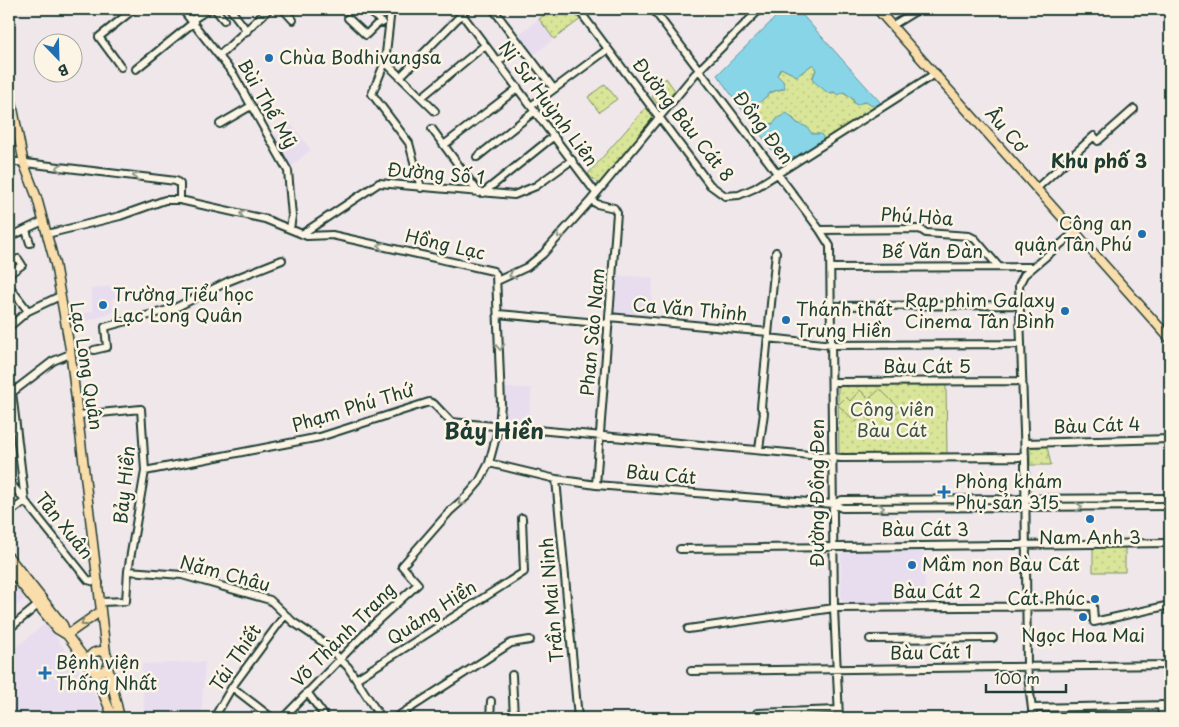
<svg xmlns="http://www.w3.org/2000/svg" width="1179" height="727" font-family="'Playpen Sans',sans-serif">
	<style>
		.built { fill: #e7ddef }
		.grass { fill: url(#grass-dots); stroke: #7c9166 }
		.garden { fill: #d9e598; stroke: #7c9166 }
		.water { fill: #89d5e8; stroke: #5f98a0 }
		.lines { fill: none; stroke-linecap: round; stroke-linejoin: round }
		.minor-casing { stroke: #1f3d34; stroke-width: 10 }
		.major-casing { stroke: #1f3d34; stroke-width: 11 }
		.minor { stroke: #fcf5e5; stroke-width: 6 }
		.major { stroke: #f9ddab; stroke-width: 8 }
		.oneway { stroke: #8e998c }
		.oneway2 { stroke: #81856a }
		.poi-dot { fill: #1f6fb2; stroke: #fcf5e5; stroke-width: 2 }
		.labels { text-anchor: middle; stroke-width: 5; stroke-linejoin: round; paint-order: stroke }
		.poi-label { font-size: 18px; fill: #1f3d34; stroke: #fcf5e5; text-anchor: start }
		.street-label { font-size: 18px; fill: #1f3d34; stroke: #fcf5e5 }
		.park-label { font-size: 18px; fill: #3b5643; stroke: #fcf5e5 }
		.neighbourhood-label { font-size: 19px; font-weight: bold; fill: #1f3d34; stroke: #fcf5e5 }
		.district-label { font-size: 22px; font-weight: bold; fill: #1f3d34; stroke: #fcf5e5 }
	</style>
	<defs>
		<pattern id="grass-dots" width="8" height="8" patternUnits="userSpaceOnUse" patternTransform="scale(1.25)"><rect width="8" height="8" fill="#d9e598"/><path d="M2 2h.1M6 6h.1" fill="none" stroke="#bac584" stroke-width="1.8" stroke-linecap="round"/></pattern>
	</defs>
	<rect width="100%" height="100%" fill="#f0e7eb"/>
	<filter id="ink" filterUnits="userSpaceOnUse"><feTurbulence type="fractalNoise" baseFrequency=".02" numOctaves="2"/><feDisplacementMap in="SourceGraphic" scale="10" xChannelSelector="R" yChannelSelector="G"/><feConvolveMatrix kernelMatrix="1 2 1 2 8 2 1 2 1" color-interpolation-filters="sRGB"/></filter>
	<g filter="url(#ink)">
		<path class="built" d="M539,19L554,39L532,56L516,36Z
			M292,125L311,150L289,168L272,139Z
			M615,275L653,278L650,318L612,315Z
			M119,285L121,297L112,298L114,312L85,322L82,314L93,311L91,289Z
			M504,388H532L528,425L502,423Z
			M922,550L924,553L925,603L845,604L841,599V554L845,551Z
			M9,580L25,599L9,612Z
			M46,623L86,680L107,718H9V653Z
			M205,662L201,718H159L158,714H144L142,664Z"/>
		<path class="grass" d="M552,9H575L582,18L554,39L539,19Z
			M813,64L816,70L812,78L828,93L843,92L852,98L854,103L870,102L875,107L824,139L819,134H812C806,127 796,124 793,118H778L773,124L766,123L756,128L747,113L771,92L783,89L777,75L781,68L797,76Z
			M666,78L676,92L661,109L652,97Z
			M605,84L617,99L599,112L588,97Z
			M648,105L656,119L601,182L597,183L588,174Z
			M946,385L947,454L839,455L838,386Z
			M1047,446L1051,465H1030V447Z
			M1093,547H1125V572H1093Z"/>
		<path class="garden" d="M880,389L900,409L890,420L881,411L870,421L864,415L856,422L838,405L846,397L850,401L860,390L869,399Z"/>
		<path class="water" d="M784,9H797L881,103L875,107L866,101L856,105L852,98L844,92L838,95L834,92L828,93L812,80L816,70L813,64L797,76L781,68L777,75L783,81L785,88L771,92L746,115L717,75Z
			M787,113L797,123L807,127L812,134H821L824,139L789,161L779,160L756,128L761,123L773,124L778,118Z"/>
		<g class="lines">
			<g class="minor-casing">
				<path id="minor" d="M182,9L234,75L288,171L292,216L290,229
					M215,9L224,20
					M283,9L293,20
					M374,9L371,12L382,23
					M391,9L385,62L372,94L409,143L421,188
					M458,9L596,193
					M493,9L554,89
					M578,9L710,185L725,196L739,195L755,188L936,73
					M653,9L820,230L830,246L834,608L839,718
					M231,10L247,31
					M348,18L366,35L380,21
					M192,20L209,9
					M893,25L919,9
					M220,55L269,9
					M385,62L435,111
					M498,62L519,44
					M121,67L99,37L134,9
					M136,69L194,22
					M401,76L467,9
					M422,97L485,45
					M531,106L608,49
					M220,124L251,106
					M432,129L479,193
					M444,145L518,88
					M477,157L535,111
					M9,161L176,181L180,184V200
					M1037,188L1094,136L1098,141L1134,109
					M483,193L554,136
					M591,200L597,204L614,208L617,213L596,485
					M26,230L30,243
					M820,230L920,229L926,233L969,236L975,239L999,267
					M47,234L120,216L165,200H180L265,219L307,236L332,235L493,271L496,274L501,404L499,426L489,463L479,482L467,496L450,511L402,566L418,584L375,623L283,718
					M302,234L379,183L514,195L536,186L572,160
					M14,235L43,221
					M832,268L1033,267
					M9,274L22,265L18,259
					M497,281L527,267L543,254L591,200L695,74L760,9
					M9,286L28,311
					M832,306L1019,305
					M498,314L609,324
					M609,317L768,332
					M9,327L28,311L60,296
					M768,338L832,345L1020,344
					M94,350L107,347L105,327L175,308L229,281L282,260
					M832,382L1022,381
					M10,394L53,361L70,354
					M79,415L141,409L145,471L128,571L126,601L101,602
					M1025,443L1170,439
					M759,449L764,413L761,407L776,252
					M489,463L556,479L596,485L833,504L842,508L1170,506
					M145,471L320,437L429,402L434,404L451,422L842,458L1025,457
					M556,479L578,718
					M9,481L88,580L99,583
					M833,504L842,500L1170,498
					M9,513L25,501L12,392
					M680,549L1170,543
					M128,571L182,575L270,600L293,622L323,642L348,667L381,718
					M9,629L38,605
					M688,629L834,608L1093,606L1094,622L1170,605
					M870,639L993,638
					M691,671L1170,665
					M512,675L514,718
					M356,679L524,572L522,518
					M232,687L272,718
					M307,692L326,718
					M1161,705L1162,718
					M1032,708L1170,705
					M214,718L232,687L285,615
					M395,718L511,643L530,640
					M490,718L491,701
					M757,718V713L838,710
					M1033,718L1027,667L1025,461L1019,285L1024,275L1075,232"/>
			</g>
			<g class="major-casing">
				<path id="major" d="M877,9L1170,339
					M9,88L24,164L37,198L55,264L70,349L106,653
					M9,557L63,625L67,635L94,671L113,718
					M9,569L57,629L67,635
					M67,635L101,611
					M88,664C88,655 93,651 101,651L108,657C111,667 104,674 94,671
					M108,667L120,718"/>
			</g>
			<use href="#minor" class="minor"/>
			<use href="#major" class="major"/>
		</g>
		<defs><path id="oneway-chevron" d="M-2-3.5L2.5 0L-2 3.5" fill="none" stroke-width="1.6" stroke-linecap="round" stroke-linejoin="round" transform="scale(1.25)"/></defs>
		<g class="oneway">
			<use href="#oneway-chevron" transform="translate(59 168) rotate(-173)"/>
			<use href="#oneway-chevron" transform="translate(136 176) rotate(-175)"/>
			<use href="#oneway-chevron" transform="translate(243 214) rotate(-167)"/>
			<use href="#oneway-chevron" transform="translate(560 235) rotate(132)"/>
			<use href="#oneway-chevron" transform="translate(381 246) rotate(-167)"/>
			<use href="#oneway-chevron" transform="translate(512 275) rotate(156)"/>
			<use href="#oneway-chevron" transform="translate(500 347) rotate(88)"/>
			<use href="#oneway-chevron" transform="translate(461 502) rotate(140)"/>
			<use href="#oneway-chevron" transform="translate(1079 507)"/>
			<use href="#oneway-chevron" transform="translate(881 508)"/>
		</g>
		<use class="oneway2" href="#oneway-chevron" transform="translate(84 623) rotate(145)"/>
	</g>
	<g class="poi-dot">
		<circle cx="269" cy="58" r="5"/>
		<circle cx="1142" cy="234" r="5"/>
		<circle cx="103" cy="305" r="5"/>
		<circle cx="1065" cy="311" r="5"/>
		<circle cx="786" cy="320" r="5"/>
		<path d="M941.5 484.5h5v5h5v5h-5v5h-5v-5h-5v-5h5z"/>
		<circle cx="1090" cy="519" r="5"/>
		<circle cx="912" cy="565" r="5"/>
		<circle cx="1095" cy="599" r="5"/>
		<circle cx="1083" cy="617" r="5"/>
		<path d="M42.5 665.5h5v5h5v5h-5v5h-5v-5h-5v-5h5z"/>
	</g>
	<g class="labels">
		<g class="poi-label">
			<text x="279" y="64">Chùa Bodhivangsa</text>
			<text x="1132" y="230" text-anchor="end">Công an<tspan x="1132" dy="21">quận Tân Phú</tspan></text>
			<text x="113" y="301">Trường Tiểu học<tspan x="113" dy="21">Lạc Long Quân</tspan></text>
			<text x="1055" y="307" text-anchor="end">Rạp phim Galaxy<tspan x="1055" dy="21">Cinema Tân Bình</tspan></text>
			<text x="796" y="316">Thánh thất<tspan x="796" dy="21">Trung Hiền</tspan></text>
			<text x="955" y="488">Phòng khám<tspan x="955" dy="21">Phụ sản 315</tspan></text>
			<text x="1090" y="544" text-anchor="middle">Nam Anh 3</text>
			<text x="922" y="571">Mầm non Bàu Cát</text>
			<text x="1085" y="605" text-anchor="end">Cát Phúc</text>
			<text x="1083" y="642" text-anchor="middle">Ngọc Hoa Mai</text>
			<text x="56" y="669">Bệnh viện<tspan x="56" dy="21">Thống Nhất</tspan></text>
		</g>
		<g class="street-label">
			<text transform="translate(267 104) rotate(60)" y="6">Bùi Thế Mỹ</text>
			<text transform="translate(548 104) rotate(53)" y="6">Ni Sư Huỳnh Liên</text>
			<text transform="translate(683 120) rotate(52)" y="6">Đường Bàu Cát 8</text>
			<text transform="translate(763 128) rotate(53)" y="6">Đồng Đen</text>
			<text transform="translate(1006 130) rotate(49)" y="6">Âu Cơ</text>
			<text transform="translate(436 174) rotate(5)" y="6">Đường Số 1</text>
			<text transform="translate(917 217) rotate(4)" y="6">Phú Hòa</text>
			<text transform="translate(445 245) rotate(13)" y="6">Hồng Lạc</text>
			<text x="932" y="258">Bế Văn Đàn</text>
			<text transform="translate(690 310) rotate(5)" y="6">Ca Văn Thỉnh</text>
			<text transform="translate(593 332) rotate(-85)" y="6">Phan Sào Nam</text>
			<text transform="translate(86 366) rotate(81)" y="6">Lạc Long Quân</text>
			<text x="927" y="373">Bàu Cát 5</text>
			<text transform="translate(353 408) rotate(-17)" y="6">Phạm Phú Thứ</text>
			<text transform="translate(1097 426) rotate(-2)" y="6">Bàu Cát 4</text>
			<text transform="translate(661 475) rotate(5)" y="6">Bàu Cát</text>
			<text transform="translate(125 485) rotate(-84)" y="6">Bảy Hiền</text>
			<text transform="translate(818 493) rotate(-90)" y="6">Đường Đồng Đen</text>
			<text transform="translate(64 526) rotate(51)" y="6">Tân Xuân</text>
			<text x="925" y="536">Bàu Cát 3</text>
			<text transform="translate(225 574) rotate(15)" y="6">Năm Châu</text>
			<text x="937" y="598">Bàu Cát 2</text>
			<text transform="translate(552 600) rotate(-95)" y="6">Trần Mai Ninh</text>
			<text transform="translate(432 613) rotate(-33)" y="6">Quảng Hiền</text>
			<text transform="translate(344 635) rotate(-45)" y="6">Võ Thành Trang</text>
			<text transform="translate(931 653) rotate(-1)" y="6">Bàu Cát 1</text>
			<text transform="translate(236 658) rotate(-56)" y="6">Tái Thiết</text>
		</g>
		<g class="park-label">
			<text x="892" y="416">Công viên<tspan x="892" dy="21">Bàu Cát</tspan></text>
		</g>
		<g class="neighbourhood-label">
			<text x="1099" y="168">Khu phố 3</text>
		</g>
		<g class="district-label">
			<text x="494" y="439">Bảy Hiền</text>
		</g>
	</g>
	<rect width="1179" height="727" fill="none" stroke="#fcf5e5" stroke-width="30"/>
	<rect x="15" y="15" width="1149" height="697" fill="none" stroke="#1f3d34" stroke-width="2" filter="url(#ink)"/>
	<g transform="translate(58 58) rotate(157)"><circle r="24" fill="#fcf5e5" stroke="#a4ab9e"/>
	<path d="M0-4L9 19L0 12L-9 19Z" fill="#1f6fb2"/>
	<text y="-8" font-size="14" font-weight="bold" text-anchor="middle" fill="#1f3d34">B</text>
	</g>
	<path d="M986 684v8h80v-8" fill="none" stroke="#1f3d34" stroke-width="2.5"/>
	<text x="994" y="684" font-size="15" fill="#1f3d34" stroke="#fcf5e5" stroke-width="4" paint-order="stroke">100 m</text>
</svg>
